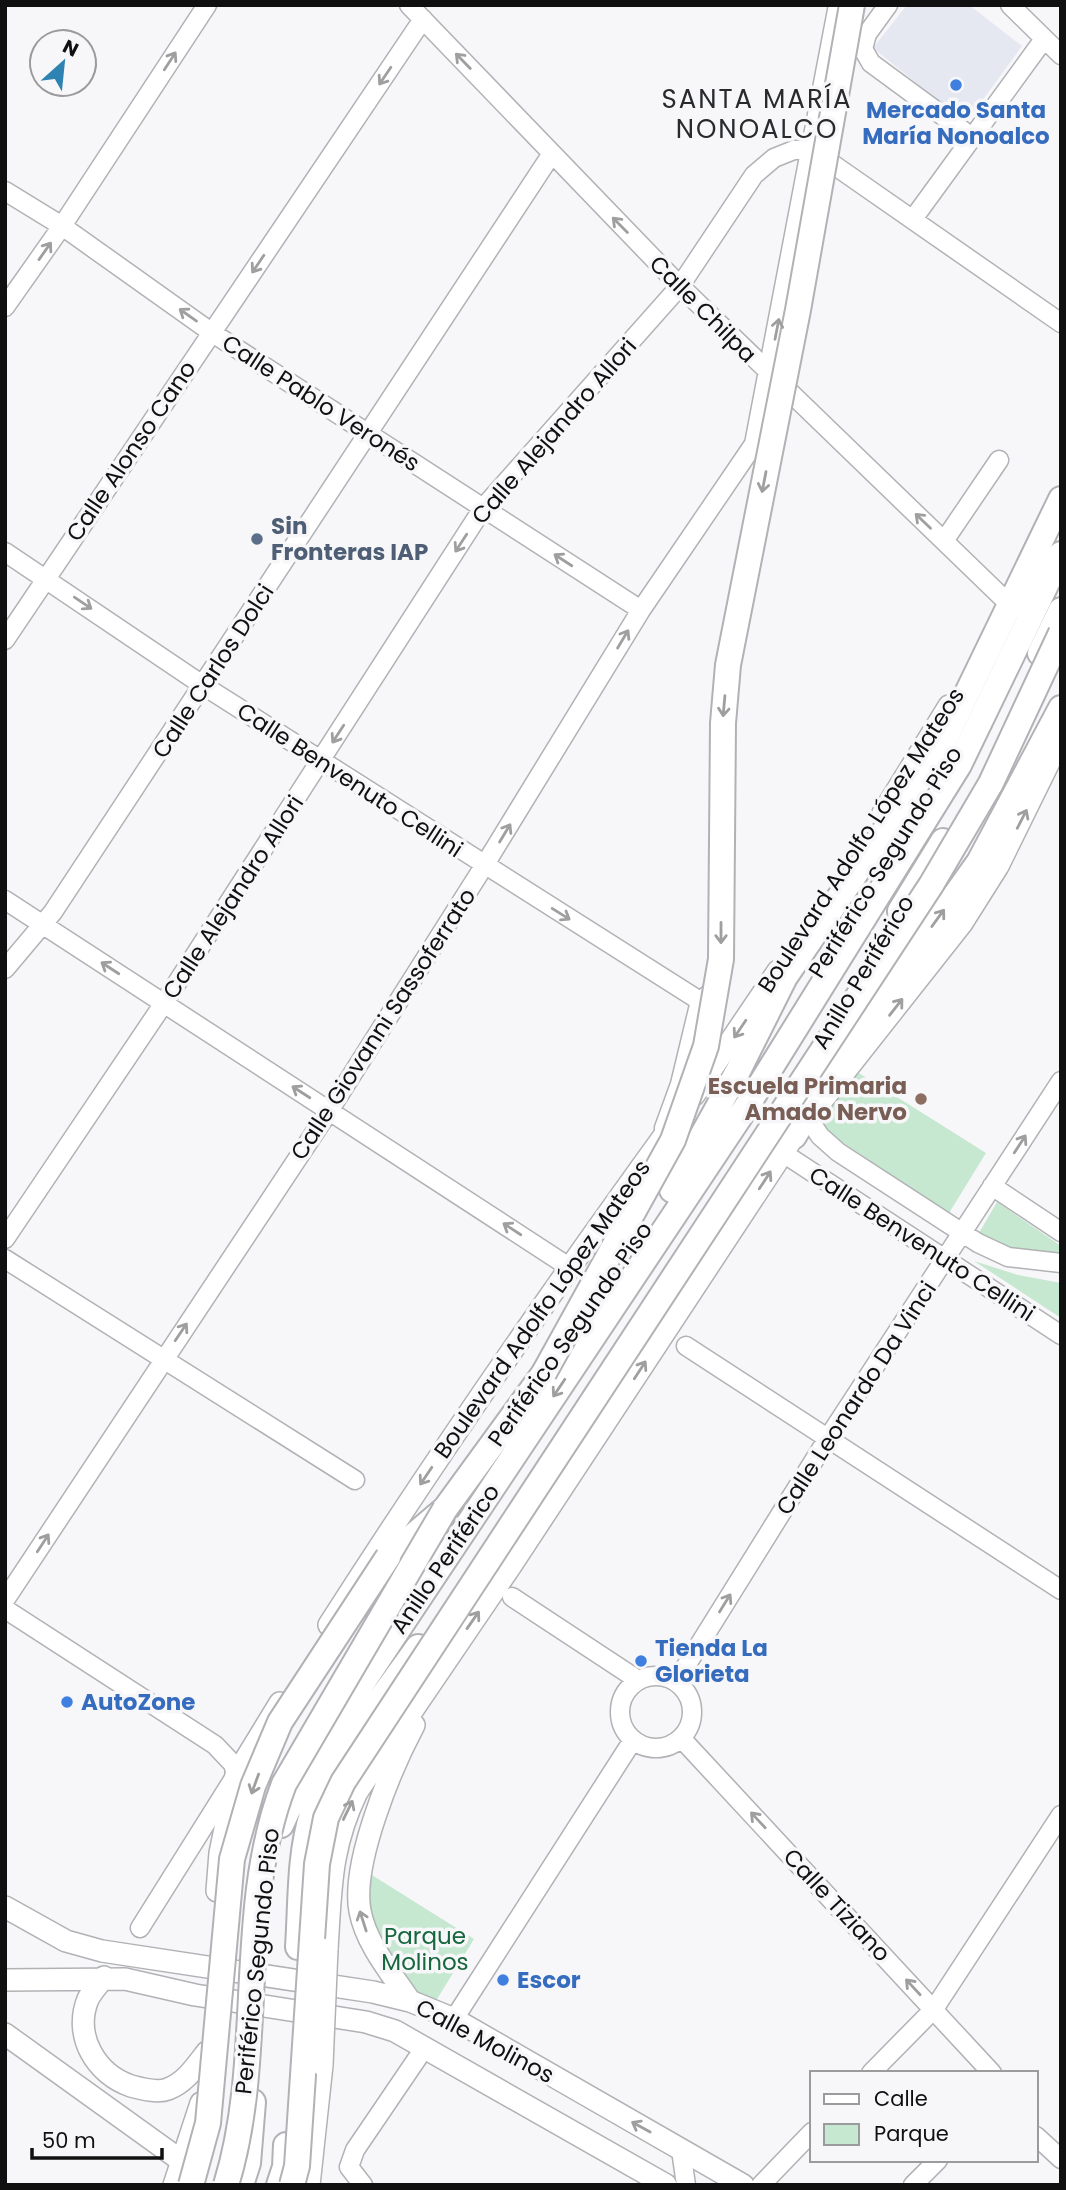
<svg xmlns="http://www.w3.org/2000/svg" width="1066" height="2190" font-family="Poppins,sans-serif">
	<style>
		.built { fill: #e5e7f1 }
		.green { fill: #c6e7d0 }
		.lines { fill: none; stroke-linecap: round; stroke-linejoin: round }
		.minor-casing { stroke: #b1b2b5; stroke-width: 21 }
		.major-casing { stroke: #b1b2b5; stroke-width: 24 }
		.highway-casing { stroke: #b1b2b5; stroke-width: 28 }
		.minor { stroke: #fff; stroke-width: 18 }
		.major { stroke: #fff; stroke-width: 21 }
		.highway { stroke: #fff; stroke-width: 24 }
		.major-bridge-casing { stroke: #b1b2b5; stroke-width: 24; stroke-linecap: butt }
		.highway-bridge-casing { stroke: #b1b2b5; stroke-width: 28; stroke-linecap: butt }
		.major-bridge { stroke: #fff; stroke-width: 21 }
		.highway-bridge { stroke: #fff; stroke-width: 24 }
		.oneway { stroke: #9f9fa0 }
		.shop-dot { fill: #3f7fe0; stroke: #f7f7fa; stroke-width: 2.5 }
		.service-dot { fill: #5c6f8a; stroke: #f7f7fa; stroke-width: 2.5 }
		.education-dot { fill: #8d6e63; stroke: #f7f7fa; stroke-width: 2.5 }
		.labels { text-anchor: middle; stroke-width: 7; stroke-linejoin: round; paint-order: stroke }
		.shop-label { font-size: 23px; font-weight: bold; fill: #366cbe; stroke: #f7f7fa; text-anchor: start }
		.street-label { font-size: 23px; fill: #101011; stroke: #f7f7fa }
		.service-label { font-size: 23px; font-weight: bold; fill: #4e5e75; stroke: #f7f7fa; text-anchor: start }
		.education-label { font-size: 23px; font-weight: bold; fill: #785e54; stroke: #f7f7fa; text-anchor: end }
		.park-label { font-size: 23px; fill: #16673e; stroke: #f7f7fa }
		.quarter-label { font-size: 26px; letter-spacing: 2px; fill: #292a2c; stroke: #f7f7fa }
	</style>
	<rect width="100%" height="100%" fill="#f7f7fa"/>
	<path class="built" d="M907,5H969L1022,46L966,123L873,48Z"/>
	<path class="green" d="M854,1070L986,1153L949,1213L827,1132L821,1120L828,1102Z
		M997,1202L1061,1246V1259L1011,1248L979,1233Z
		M974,1261L1018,1275L1061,1283V1318Z
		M367,1872L474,1939L434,2004L408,1989L373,1933L365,1884Z"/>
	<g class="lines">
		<g class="minor-casing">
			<path id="minor" d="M409,5L680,286L1007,602
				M888,5L867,34L863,49L871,63L973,138
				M1010,5L1061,55
				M5,191L62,226L211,332L641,610
				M913,219L1044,39
				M5,307L62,226L207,5
				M944,541L999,460
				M5,552L204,686L700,1001
				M5,640L423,19
				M5,900L569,1267
				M5,969L53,912L551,155
				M808,1118L820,1136L838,1152L978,1243L1008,1257L1061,1263
				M664,1128L680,1084L700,1001L709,994
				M783,1153L1061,1335
				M992,1186L1061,1232
				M5,1239L164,1003L483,508L680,286L754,175L774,158L794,150L811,149L1061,323
				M5,1259L355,1480
				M686,1346L1061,1590
				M512,1597L638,1680
				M5,1600L329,1111L484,866L641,610L754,444L838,5
				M5,1609L215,1745L233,1764L236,1775L140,1928
				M620 1712a36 36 0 1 1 72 0a36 36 0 1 1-72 0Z
				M676,1682L828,1438L1061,1081
				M681,1738L992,2073
				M454,2019L633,1740
				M871,2073L934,2009L1061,1815
				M1036,2136L1061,2159
				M681,2150L686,2185
				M363,2185L349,2167L355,2150L425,2047
				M761,2185L812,2132
				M913,2185L938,2160"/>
		</g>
		<g class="major-casing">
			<path id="major" d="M883,813L949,706
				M694,1095L778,971
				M329,1625C437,1456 551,1292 669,1129
				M217,1891L220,1853L236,1775L280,1703
				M5,1907L66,1941L102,1951L373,1992L410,2001L454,2019L743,2185
				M327,1949C331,1888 330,1848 357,1792L510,1567L794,1136L962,923L998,866L1061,738
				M104,1977C99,1984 92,1991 88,1999C73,2036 96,2074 131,2086C142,2089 158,2093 168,2089C186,2082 196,2066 207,2052
				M5,1980L125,1979L195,1995L366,2022L395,2031L666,2185
				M410,2001C392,1974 366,1944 360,1911C351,1864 391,1768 414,1725
				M5,2034L183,2162
				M174,2185L201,2103
				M309,2185L322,2065"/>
		</g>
		<g class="highway-casing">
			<path id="highway" d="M1040,653L1061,610
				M900,911L943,841
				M791,1109L842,1054L979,862L1061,708
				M794,1136L821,1091
				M672,1190L738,1071L785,977L939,751L1061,499
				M388,1557L445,1509L555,1358
				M281,1825L311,1760L747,1106L959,765L1061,554
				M298,1947C301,1903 299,1856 312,1814C328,1764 387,1692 418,1647
				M241,2185L248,2163L253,2102
				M279,2185L285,2167L286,2145"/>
		</g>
		<use href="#minor" class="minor"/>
		<use href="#major" class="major"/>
		<use href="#highway" class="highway"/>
		<g class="major-bridge-casing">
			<path id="major-bridge" d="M322,2065L327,1949"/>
		</g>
		<g class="highway-bridge-casing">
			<path id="highway-bridge" d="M544,1373L673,1140L706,1046L721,959L723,723L728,665L798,310L852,5
				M191,2185L208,2123L232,1859L253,1786L280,1722L388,1557
				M226,2185C266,2056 235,1911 284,1784L445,1509
				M292,2185L297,2166L317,1864L326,1818L343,1782L931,885L991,783L1061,633"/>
		</g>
		<use href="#major-bridge" class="major-bridge"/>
		<use href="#highway-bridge" class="highway-bridge"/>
	</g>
	<defs><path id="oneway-shaft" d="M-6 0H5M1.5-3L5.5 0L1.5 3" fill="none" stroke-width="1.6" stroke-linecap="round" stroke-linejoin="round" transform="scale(1.75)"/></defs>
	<g class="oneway">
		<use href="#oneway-shaft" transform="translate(170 61) rotate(-57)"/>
		<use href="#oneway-shaft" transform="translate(463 61) rotate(-134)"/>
		<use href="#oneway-shaft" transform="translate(385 76) rotate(124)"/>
		<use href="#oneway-shaft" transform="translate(620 225) rotate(-135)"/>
		<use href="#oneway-shaft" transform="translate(45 251) rotate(-55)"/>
		<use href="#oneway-shaft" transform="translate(258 264) rotate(124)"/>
		<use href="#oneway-shaft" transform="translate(188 315) rotate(-145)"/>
		<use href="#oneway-shaft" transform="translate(777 329) rotate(-79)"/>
		<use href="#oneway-shaft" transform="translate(764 482) rotate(101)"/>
		<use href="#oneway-shaft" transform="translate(923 521) rotate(-136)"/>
		<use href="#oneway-shaft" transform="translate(461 543) rotate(123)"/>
		<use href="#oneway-shaft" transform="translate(563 560) rotate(-147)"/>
		<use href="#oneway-shaft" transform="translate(83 603) rotate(34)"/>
		<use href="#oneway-shaft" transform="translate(623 639) rotate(-59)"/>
		<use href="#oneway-shaft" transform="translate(724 706) rotate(95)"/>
		<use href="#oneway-shaft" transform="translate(338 734) rotate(123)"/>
		<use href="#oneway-shaft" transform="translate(1022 819) rotate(-63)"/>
		<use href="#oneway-shaft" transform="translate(505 833) rotate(-59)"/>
		<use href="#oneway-shaft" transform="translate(561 914) rotate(32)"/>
		<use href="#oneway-shaft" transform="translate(938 918) rotate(-54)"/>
		<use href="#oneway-shaft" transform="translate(721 933) rotate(90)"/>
		<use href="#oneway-shaft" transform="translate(110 968) rotate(-147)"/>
		<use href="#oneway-shaft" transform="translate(896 1007) rotate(-52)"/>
		<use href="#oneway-shaft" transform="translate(740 1029) rotate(124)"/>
		<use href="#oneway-shaft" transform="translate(301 1092) rotate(-147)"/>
		<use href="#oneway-shaft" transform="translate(1020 1144) rotate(-57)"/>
		<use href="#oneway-shaft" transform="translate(765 1180) rotate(-57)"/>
		<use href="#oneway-shaft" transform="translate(512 1229) rotate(-147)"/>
		<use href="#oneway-shaft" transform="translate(181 1332) rotate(-56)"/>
		<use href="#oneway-shaft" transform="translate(640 1370) rotate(-57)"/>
		<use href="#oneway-shaft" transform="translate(559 1388) rotate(124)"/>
		<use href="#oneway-shaft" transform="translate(426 1476) rotate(124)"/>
		<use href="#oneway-shaft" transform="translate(43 1543) rotate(-57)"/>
		<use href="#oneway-shaft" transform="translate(725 1603) rotate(-58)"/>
		<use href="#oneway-shaft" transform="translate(473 1620) rotate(-55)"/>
		<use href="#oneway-shaft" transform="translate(255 1784) rotate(110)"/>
		<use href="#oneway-shaft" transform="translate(348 1810) rotate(-64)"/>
		<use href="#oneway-shaft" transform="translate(758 1820) rotate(-133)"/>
		<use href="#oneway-shaft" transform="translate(363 1921) rotate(-108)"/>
		<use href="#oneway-shaft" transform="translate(913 1987) rotate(-133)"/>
		<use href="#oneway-shaft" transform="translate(641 2127) rotate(-151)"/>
	</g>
	<g class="shop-dot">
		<circle cx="956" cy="85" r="7"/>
		<circle cx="641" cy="1661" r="7"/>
		<circle cx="67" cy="1702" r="7"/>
		<circle cx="503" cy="1980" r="7"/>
	</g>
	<circle class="service-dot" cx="257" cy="539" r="7"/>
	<circle class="education-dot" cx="921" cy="1099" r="7"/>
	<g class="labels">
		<g class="shop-label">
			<text x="956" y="118" text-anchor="middle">Mercado Santa<tspan x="956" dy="26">María Nonoalco</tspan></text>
			<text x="655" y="1656">Tienda La<tspan x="655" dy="26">Glorieta</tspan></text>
			<text x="81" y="1710">AutoZone</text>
			<text x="517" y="1988">Escor</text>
		</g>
		<g class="street-label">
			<text transform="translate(703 309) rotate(45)" y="8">Calle Chilpa</text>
			<text transform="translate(321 403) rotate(33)" y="8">Calle Pablo Veronés</text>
			<text transform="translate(554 431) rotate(-49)" y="8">Calle Alejandro Allori</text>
			<text transform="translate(131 451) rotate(-56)" y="8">Calle Alonso Cano</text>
			<text transform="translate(213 671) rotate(-57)" y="8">Calle Carlos Dolci</text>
			<text transform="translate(350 780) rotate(33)" y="8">Calle Benvenuto Cellini</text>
			<text transform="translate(861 840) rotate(-57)" y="8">Boulevard Adolfo López Mateos</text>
			<text transform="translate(885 862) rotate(-58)" y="8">Periférico Segundo Piso</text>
			<text transform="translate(233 897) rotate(-57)" y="8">Calle Alejandro Allori</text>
			<text transform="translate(863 972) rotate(-59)" y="8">Anillo Periférico</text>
			<text transform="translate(383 1024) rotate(-57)" y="8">Calle Giovanni Sassoferrato</text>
			<text transform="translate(922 1244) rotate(33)" y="8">Calle Benvenuto Cellini</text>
			<text transform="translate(542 1309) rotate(-55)" y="8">Boulevard Adolfo López Mateos</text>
			<text transform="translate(570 1334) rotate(-55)" y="8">Periférico Segundo Piso</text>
			<text transform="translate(856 1398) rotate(-57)" y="8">Calle Leonardo Da Vinci</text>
			<text transform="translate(445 1559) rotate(-56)" y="8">Anillo Periférico</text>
			<text transform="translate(837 1905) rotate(47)" y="8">Calle Tiziano</text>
			<text transform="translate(257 1961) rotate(-84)" y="8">Periférico Segundo Piso</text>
			<text transform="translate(485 2041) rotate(28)" y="8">Calle Molinos</text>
		</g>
		<g class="service-label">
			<text x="271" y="534">Sin<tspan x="271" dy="26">Fronteras IAP</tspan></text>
		</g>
		<g class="education-label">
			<text x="907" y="1094">Escuela Primaria<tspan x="907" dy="26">Amado Nervo</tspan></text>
		</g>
		<g class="park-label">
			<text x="425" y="1944">Parque<tspan x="425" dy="26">Molinos</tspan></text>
		</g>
		<g class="quarter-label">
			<text x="757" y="108">SANTA MARÍA<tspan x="757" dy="30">NONOALCO</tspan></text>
		</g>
	</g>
	<rect width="1066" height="2190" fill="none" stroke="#101011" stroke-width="14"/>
	<rect x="810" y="2071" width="228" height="91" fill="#f7f7fa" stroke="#9b9b9d" stroke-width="2"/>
	<rect x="824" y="2094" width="35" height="10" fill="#ffffff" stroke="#9b9b9d" stroke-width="2"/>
	<text x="874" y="2106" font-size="21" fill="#101011">Calle</text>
	<rect x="824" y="2124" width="35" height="21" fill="#c6e7d0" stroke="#9b9b9d" stroke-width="2"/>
	<text x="874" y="2141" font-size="21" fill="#101011">Parque</text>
	<g transform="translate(63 63) rotate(27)"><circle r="33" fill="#f7f7fa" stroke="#9b9b9d" stroke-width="2"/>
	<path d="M0-5L12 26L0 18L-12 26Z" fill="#2e83b3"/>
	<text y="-10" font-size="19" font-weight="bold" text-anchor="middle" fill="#101011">N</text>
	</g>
	<path d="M32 2148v10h130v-10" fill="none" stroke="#101011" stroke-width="3.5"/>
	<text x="42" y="2148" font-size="21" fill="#101011" stroke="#f7f7fa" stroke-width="5" paint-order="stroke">50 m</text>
</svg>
